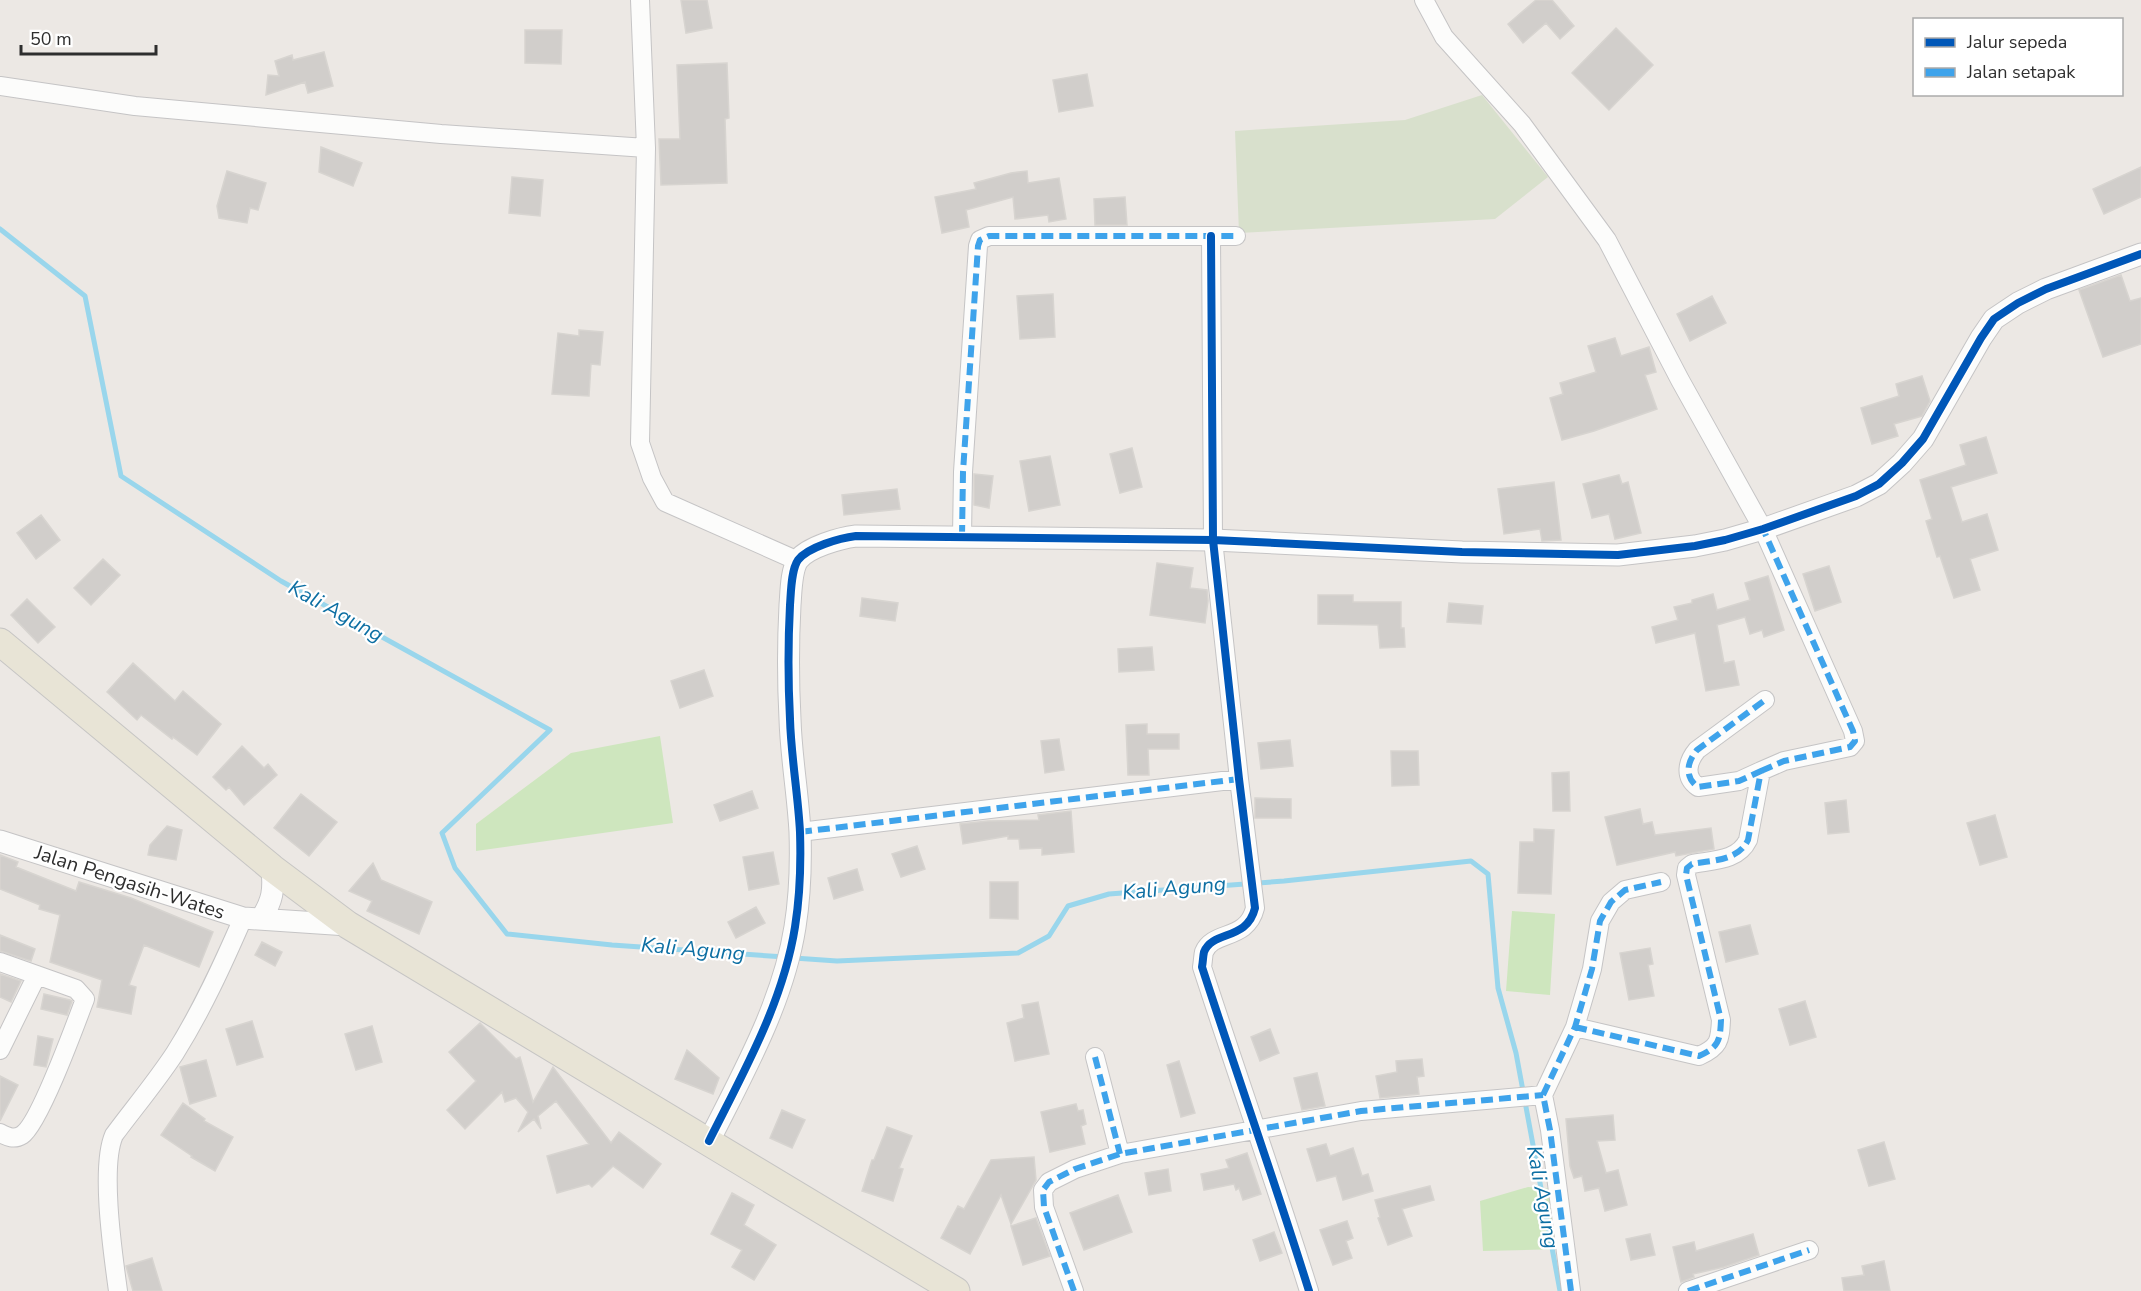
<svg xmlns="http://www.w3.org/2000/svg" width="2141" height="1291" font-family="'Nunito Sans',sans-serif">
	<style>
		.green { fill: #cee6be }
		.cemetery { fill: #d8e0cc }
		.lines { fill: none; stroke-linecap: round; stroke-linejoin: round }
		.stream { stroke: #99d6ec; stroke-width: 5 }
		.building { fill: #d1cecb; stroke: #d7d4d0; stroke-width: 1.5 }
		.minor-casing { stroke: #c5c4c5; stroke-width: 20 }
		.tertiary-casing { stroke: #c5c4c5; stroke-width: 23 }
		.primary-casing { stroke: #c6c5c4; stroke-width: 29 }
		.minor { stroke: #fcfcfb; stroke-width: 18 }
		.tertiary { stroke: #fcfcfb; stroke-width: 21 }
		.primary { stroke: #e8e4d6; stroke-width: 27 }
		.quiet { stroke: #3ea3eb; stroke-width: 6; stroke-dasharray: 12 6; stroke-linecap: butt }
		.cycleway-casing { stroke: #fff; stroke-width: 11 }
		.cycleway { stroke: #0057b8; stroke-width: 8 }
		.labels { text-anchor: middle; stroke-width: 4.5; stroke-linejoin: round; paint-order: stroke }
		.street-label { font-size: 20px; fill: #2e2e2e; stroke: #fff }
		.water-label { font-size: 21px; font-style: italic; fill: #0d6fa3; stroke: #fff }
	</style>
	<rect width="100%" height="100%" fill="#ece8e4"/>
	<path class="green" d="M660,736L673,823L476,851V824L571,753Z
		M1512,911L1555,914L1550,995L1506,991Z
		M1528,1187L1556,1189L1563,1249L1483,1251L1480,1201Z"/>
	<path class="cemetery" d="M1482,95L1548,177L1495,219L1239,233L1235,131L1405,120Z"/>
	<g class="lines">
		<path class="stream" d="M0,229L85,296L121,476L281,581L550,730L442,833L455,868L507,934L612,945L785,957
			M794,958L837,961L1018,953L1049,936L1068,906L1109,894L1284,881L1471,861L1488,874L1498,988L1516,1053L1560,1291"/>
	</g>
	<path class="building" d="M681,0H707L712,28L686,33Z
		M1536,0H1552L1574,26L1560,39L1546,23L1523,43L1508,24Z
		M1616,28L1653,65L1609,110L1572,73Z
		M525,30H562L561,64L525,63Z
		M324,52L333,86L308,93L305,82L266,95L268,75L279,76L275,61L292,55L293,60Z
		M727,63L729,118L725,119L727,183L661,185L659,139H680L677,65Z
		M1087,74L1093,106L1059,112L1053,80Z
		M321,147L362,163L353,186L319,172Z
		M2141,167V197L2104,214L2093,189Z
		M227,171L266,183L258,210L250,208L247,223L219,218L217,206Z
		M1027,171L1028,183L1059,178L1066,219L1049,222L1048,215L1015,219L1013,197L966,210L969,227L942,233L935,197L976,189L974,183L1011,173Z
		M512,177L543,180L540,216L509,213Z
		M1125,197L1127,225H1095L1094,199Z
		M2121,275L2130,301L2141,298V344L2103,357L2079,290Z
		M1053,294L1055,337L1020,339L1017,296Z
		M1712,296L1726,323L1690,341L1677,314Z
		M579,330L603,332L600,365L591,364L589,396L552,394L558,333L579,336Z
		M1615,338L1621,356L1649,347L1656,372L1645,375L1657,409L1594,431L1562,440L1550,398L1563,394L1560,383L1596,372L1588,346Z
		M1922,376L1930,401L1922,416L1894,424L1898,436L1872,444L1861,408L1899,396L1896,384Z
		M1986,437L1997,473L1951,487L1962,522L1987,514L1998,550L1970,559L1980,590L1954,598L1940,556L1937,557L1926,521L1932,519L1920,480L1966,465L1960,445Z
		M1132,448L1142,487L1120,493L1110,454Z
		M1050,456L1060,505L1029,511L1020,461Z
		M974,474L993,476L989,508L974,505Z
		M1619,475L1622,484L1628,482L1641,533L1615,539L1609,514L1592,518L1583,484Z
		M1554,482L1561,540L1542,541L1540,529L1504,534L1498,489Z
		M897,489L900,509L844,515L842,495Z
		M41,515L60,540L36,559L17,533Z
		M103,559L120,575L91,605L74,588Z
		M1157,563L1193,568L1190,588L1207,590L1208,601L1205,623L1150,615Z
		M1829,566L1841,602L1815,611L1803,574Z
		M1768,576L1784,630L1764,637L1762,630L1750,634L1745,617L1717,625L1724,663L1734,661L1739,685L1706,691L1695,633L1656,643L1652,627L1678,620L1674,607L1692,603V600L1713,594L1717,610L1750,600L1745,583Z
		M1318,595H1353V602H1401V628H1404L1405,647L1380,648L1378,625L1318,624Z
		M862,598L898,603L895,621L860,616Z
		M27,599L55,627L38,643L11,615Z
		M1449,603L1483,606L1481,624L1447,622Z
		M1152,647L1154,670L1119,672L1118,649Z
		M133,663L175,701L183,691L221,724L197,755L173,737L172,739L141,715L137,720L107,692Z
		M704,670L713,696L680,708L671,681Z
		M1147,724V734H1179V749H1148L1149,775H1128L1126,725Z
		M1059,739L1064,770L1045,773L1041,741Z
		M1290,740L1293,766L1261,769L1258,743Z
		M242,746L264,768L268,764L277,775L244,805L229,787L226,790L213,777Z
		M1391,751H1418L1419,785L1392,786Z
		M1569,772L1570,811H1553L1552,773Z
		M752,791L758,808L720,821L714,805Z
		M301,794L337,822L309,856L274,828Z
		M1255,798L1291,799V818H1255Z
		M1846,800L1849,832L1828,834L1825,803Z
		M1640,809L1643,824L1652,822L1655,835L1711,828L1714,849L1676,856L1675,852L1617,865L1605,817Z
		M1071,811L1074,852L1042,855V848L1020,849L1019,839H1008V836L963,844L960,824L988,821L1039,820L1038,815Z
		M1995,815L2007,857L1980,865L1967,823Z
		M167,826L182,830L176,860L148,855L150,845Z
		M1534,829L1554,830L1551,894L1518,893L1520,842H1534Z
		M917,846L925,869L901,877L892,854Z
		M773,852L779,884L749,890L743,857Z
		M0,855L18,862L16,867L76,891L79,882L131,898L213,932L199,967L144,945L129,985L136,987L131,1014L97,1007L102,980L50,962L60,915L39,909L40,905L0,889Z
		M373,863L381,880L432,902L419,934L367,911L372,901L349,891Z
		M857,869L863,890L834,899L828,878Z
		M990,882H1018V919L990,918Z
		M756,907L765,923L736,938L728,922Z
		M1750,925L1758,954L1726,962L1719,932Z
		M0,935L35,949L31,961L0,951Z
		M262,942L282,952L275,966L255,955Z
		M1650,948L1653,964L1648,965L1654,996L1629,1000L1620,953Z
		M0,974L21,981L11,1002L0,997Z
		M44,994L70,1000L72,1001L67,1015L41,1009Z
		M1805,1001L1816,1037L1790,1045L1779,1009Z
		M1038,1002L1049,1054L1015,1061L1007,1023L1024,1018L1022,1005Z
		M252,1021L263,1057L237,1065L226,1029Z
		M480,1023L516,1059L520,1057L533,1102L553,1067L611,1143L619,1132L661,1164L643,1188L613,1166L592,1187L589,1184L557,1193L547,1156L589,1144L556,1101L538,1116L541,1129L534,1119L518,1132L528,1112L516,1098L505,1102L502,1092L465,1129L447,1110L476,1081L449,1052Z
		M372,1026L382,1062L356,1070L345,1034Z
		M1270,1029L1279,1053L1260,1061L1251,1037Z
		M38,1036L53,1039L46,1067L34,1065Z
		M687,1050L719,1078L713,1094L675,1079Z
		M1422,1059L1424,1076L1417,1077L1419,1094L1380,1098L1376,1076L1397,1072L1396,1061Z
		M206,1060L216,1096L190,1104L180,1067Z
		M1179,1061L1195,1113L1181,1117L1167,1065Z
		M1317,1073L1325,1106L1302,1110L1294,1078Z
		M0,1076L18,1085L0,1121Z
		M183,1103L205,1119L204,1121L233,1137L215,1171L191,1157L192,1156L161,1135Z
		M1076,1104L1078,1111L1083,1110L1086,1124L1081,1126L1085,1144L1050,1152L1041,1112Z
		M782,1110L805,1120L792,1148L770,1138Z
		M1613,1115L1615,1140L1597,1141L1606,1173L1618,1170L1627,1205L1605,1211L1599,1188L1585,1191L1582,1176L1574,1178L1570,1166L1566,1119Z
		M887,1127L912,1136L899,1168L903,1169L893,1201L862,1191L872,1160H874Z
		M1884,1142L1895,1179L1869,1186L1858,1150Z
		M1326,1144L1330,1156L1353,1148L1362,1176L1368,1174L1373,1191L1343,1200L1336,1176L1317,1181L1307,1149Z
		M1247,1153L1261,1194L1243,1200L1239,1188L1236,1190L1234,1184L1204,1190L1201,1174L1229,1168L1226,1160Z
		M1034,1157L1036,1180L1011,1224L1001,1195L970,1254L941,1238L958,1206L964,1209L991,1160Z
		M1168,1169L1171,1191L1149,1195L1145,1173Z
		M1430,1186L1434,1200L1402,1209L1412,1236L1388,1245L1378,1218L1380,1217L1375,1200Z
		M732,1193L754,1205L744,1225L776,1245L754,1280L732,1267L742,1250L711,1234Z
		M1118,1195L1132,1232L1084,1250L1070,1213Z
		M1036,1218L1050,1256L1023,1265L1011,1226Z
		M1347,1221L1353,1238L1346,1241L1352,1258L1333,1265L1320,1230Z
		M1274,1232L1282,1253L1260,1261L1253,1240Z
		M1650,1234L1655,1255L1631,1260L1626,1239Z
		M1753,1234L1759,1255L1724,1267L1693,1274L1694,1277L1681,1282L1673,1247L1694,1242L1696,1251Z
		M152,1258L162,1291H133L126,1266Z
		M1884,1261L1890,1291H1844L1842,1278L1864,1275L1862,1266Z"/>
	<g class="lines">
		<g class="minor-casing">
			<path id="minor" d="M640,0L646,148L640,443L652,478L665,502L798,561
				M1424,0L1444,37L1522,124L1607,240L1680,380L1763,529L1853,731L1855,741L1850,747L1784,761L1761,771
				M0,86L135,106L441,134L646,148
				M1211,236L1213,540L1239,779L1255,908C1247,941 1213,930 1204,952C1203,956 1203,962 1202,967C1237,1075 1275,1182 1309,1291
				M962,537L963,472L978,246L980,240L989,236H1236
				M800,832L1239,779
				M0,962L76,989L85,999C76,1023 39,1124 22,1135C14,1140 8,1137 0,1133
				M1575,1027L1699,1056C1719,1047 1720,1041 1721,1020L1686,875L1687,868L1692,864C1713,860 1738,861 1748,840L1761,771L1739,781L1698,787C1684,777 1687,762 1697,750L1765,700
				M0,1050L37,975
				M1095,1057L1120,1154
				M118,1291C113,1254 100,1167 114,1135C134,1108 156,1082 175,1053C202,1010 223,964 243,918
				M1074,1291L1044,1207L1043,1190L1049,1182L1075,1169L1120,1154L1361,1111L1543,1095
				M1571,1291L1550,1130L1543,1095L1575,1027L1592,969L1600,921L1611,902L1625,890L1661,882
				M1688,1291L1809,1250"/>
		</g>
		<g class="tertiary-casing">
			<path id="tertiary" d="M0,841L243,918L348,925
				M261,919C273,900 274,890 272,868
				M709,1141C743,1073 783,1003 795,927C800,896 801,863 800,832C798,794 791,756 790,719C788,681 788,643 790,605C791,593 791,570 798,560C808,547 840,538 856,536L1213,540L1462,552L1618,555L1695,546L1725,540L1763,529L1856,496L1879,484L1902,463L1923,439L1981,338L1994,319L2018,303L2046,289L2141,254"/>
		</g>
		<g class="primary-casing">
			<path id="primary" d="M0,642L272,868L348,925L956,1291"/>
		</g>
		<use href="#minor" class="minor"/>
		<use href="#tertiary" class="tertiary"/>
		<use href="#primary" class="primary"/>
		<path class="quiet" d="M962,537L963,472L978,246L980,240L989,236H1236
			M1761,771L1784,761L1850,747L1855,741L1853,731L1763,529
			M800,832L1239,779
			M1575,1027L1699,1056C1719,1047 1720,1041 1721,1020L1686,875L1687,868L1692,864C1713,860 1738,861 1748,840L1761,771L1739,781L1698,787C1684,777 1687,762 1697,750L1765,700
			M1095,1057L1120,1154
			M1074,1291L1044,1207L1043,1190L1049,1182L1075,1169L1120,1154L1361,1111L1543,1095
			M1571,1291L1550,1130L1543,1095L1575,1027L1592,969L1600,921L1611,902L1625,890L1661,882
			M1688,1291L1809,1250"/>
		<g class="cycleway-casing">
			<path id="cycleway" d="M1211,236L1213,540L1239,779L1255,908C1247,941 1213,930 1204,952C1203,956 1203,962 1202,967C1237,1075 1275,1182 1309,1291
				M709,1141C743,1073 783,1003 795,927C800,896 801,863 800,832C798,794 791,756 790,719C788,681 788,643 790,605C791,593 791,570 798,560C808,547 840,538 856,536L1213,540L1462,552L1618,555L1695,546L1725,540L1763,529L1856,496L1879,484L1902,463L1923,439L1981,338L1994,319L2018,303L2046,289L2141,254"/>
		</g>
		<use href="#cycleway" class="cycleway"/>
	</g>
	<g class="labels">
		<g class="street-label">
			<text transform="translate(130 882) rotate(18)" y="7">Jalan Pengasih-Wates</text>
		</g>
		<g class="water-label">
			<text transform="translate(336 611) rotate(29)" y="7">Kali Agung</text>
			<text transform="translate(1174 888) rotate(-5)" y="7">Kali Agung</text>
			<text transform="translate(693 949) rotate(5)" y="7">Kali Agung</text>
			<text transform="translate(1543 1197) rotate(80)" y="7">Kali Agung</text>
		</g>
	</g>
	<rect x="1913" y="18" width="210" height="78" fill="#ffffff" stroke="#ababab" stroke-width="1.5"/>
	<rect x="1925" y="38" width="30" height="9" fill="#0057b8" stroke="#ababab" stroke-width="1.5"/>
	<text x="1967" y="48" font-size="18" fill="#2e2e2e">Jalur sepeda</text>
	<rect x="1925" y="68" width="30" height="9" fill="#3ea3eb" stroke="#ababab" stroke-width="1.5"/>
	<text x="1967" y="78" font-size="18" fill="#2e2e2e">Jalan setapak</text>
	<path d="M21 45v9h135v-9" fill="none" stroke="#2e2e2e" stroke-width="3"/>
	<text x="30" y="45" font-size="18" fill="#2e2e2e" stroke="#ffffff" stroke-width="4.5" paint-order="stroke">50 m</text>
</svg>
